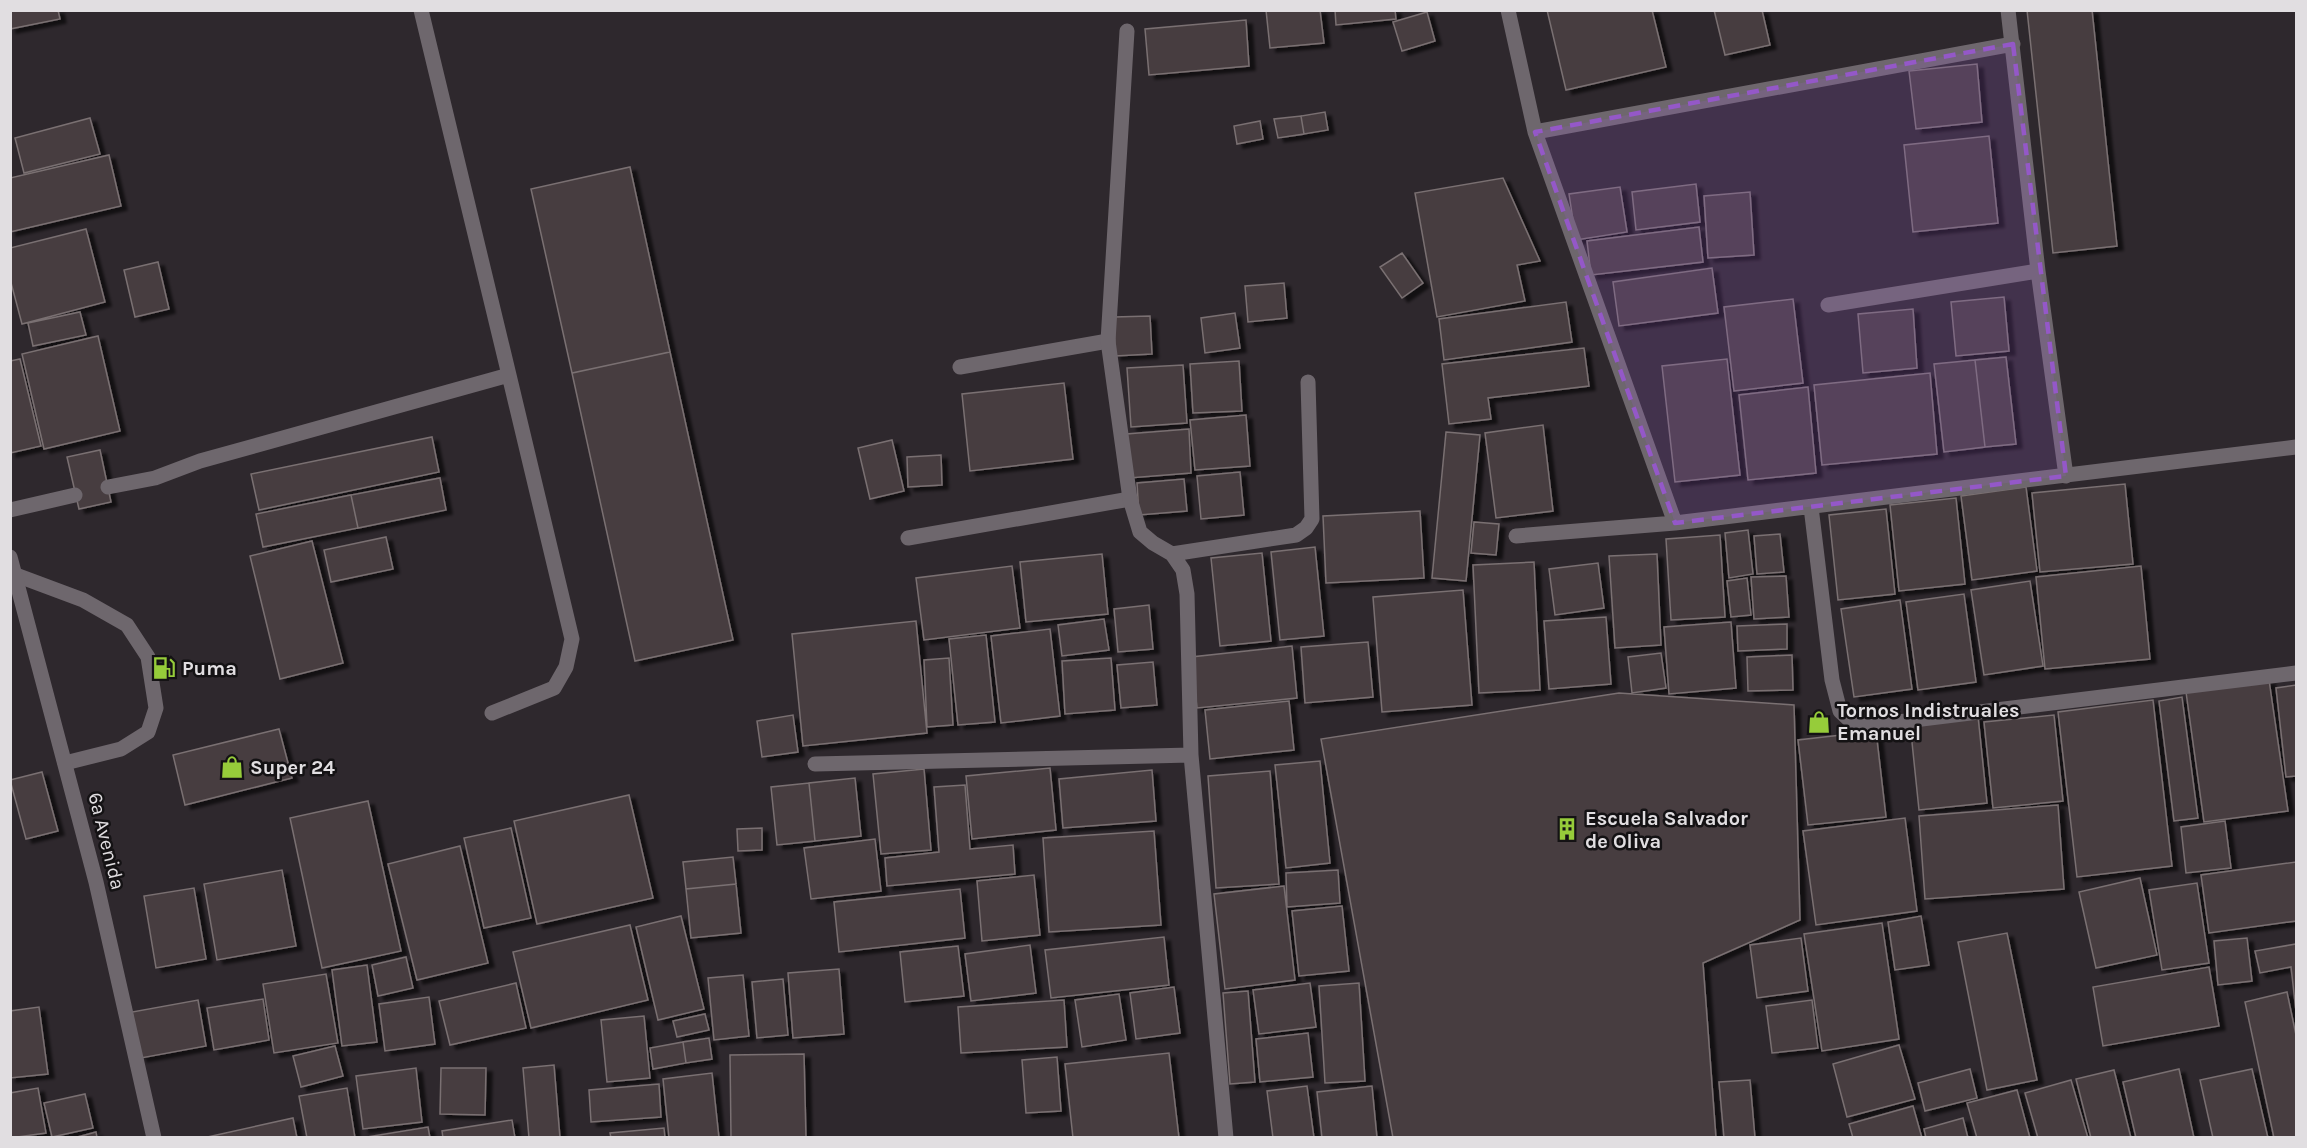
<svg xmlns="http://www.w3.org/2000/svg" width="2307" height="1148" font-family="Karla,sans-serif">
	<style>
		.building { fill: #473e40; stroke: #7a7072; stroke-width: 1.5; filter: url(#shadow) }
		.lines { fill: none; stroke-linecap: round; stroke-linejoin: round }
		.service { stroke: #6e676d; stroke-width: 15 }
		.minor { stroke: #6e676d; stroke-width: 15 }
		.secondary { stroke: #6e676d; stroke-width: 15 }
		.marked { fill: #9458c8; fill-opacity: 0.2; stroke: #9458c8; stroke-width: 4.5; stroke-dasharray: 12 8; stroke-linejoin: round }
		.labels { text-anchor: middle; stroke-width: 5; stroke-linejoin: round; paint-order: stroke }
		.poi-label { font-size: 20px; font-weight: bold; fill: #e1dee1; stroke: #141214; text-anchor: start }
		.street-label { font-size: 20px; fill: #e1dee1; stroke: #141214 }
	</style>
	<defs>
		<filter id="shadow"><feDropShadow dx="6" dy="4" stdDeviation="1.5" flood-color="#0009"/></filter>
	</defs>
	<rect width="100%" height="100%" fill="#2e282d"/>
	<path class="building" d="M10,10H58L60,19L10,29Z
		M1266,10H1320L1324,43L1270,48Z
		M1335,10H1395L1396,19L1336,25Z
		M1547,10H1652L1666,67L1566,90Z
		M1714,10H1762L1770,45L1725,55Z
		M2027,10H2092L2117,246L2053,253Z
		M1427,12L1435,41L1402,51L1393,22Z
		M1246,20L1249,66L1149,75L1145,29Z
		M1977,64L1982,122L1916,129L1909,71Z
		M1325,112L1328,130L1304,134L1301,116Z
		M1301,116L1304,134L1278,138L1274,119Z
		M90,118L100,154L24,173L15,138Z
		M1260,121L1263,139L1237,144L1234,126Z
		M1989,136L1998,223L1913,232L1904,145Z
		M109,155L121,206L10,232V178Z
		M630,167L670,352L572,373L531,189Z
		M1503,178L1540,261L1517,265L1525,301L1437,317L1415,193Z
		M1696,184L1700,222L1636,230L1632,192Z
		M1620,187L1627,232L1576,240L1569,194Z
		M1750,192L1754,255L1708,258L1704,196Z
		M1699,227L1703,262L1591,275L1587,241Z
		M86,229L105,302L22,324L10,279V248Z
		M1402,253L1423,283L1402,298L1380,267Z
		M158,262L169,309L135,317L124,270Z
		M1712,268L1718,313L1619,326L1613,282Z
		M1284,283L1287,318L1248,322L1245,286Z
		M2004,297L2009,351L1956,356L1951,302Z
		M1793,299L1803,383L1734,391L1724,307Z
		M1566,302L1572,342L1444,360L1439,319Z
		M1913,309L1917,368L1863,373L1858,314Z
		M80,312L86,335L33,346L28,323Z
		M1235,313L1240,348L1205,353L1201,318Z
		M1150,316L1152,354L1115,356L1114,317Z
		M98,336L120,431L44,449L22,354Z
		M1584,348L1589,386L1488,398L1491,419L1449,424L1442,364Z
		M670,352L733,640L635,661L572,373Z
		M2006,357L2016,444L1985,447L1975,360Z
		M20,359L41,446L10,453V361Z
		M1727,359L1740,475L1675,482L1662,366Z
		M1975,360L1985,447L1944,452L1934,364Z
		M1239,361L1242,411L1193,413L1190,364Z
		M1183,365L1187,423L1131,427L1127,368Z
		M1930,373L1937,454L1822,465L1814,385Z
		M1064,383L1073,459L970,471L962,394Z
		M1808,387L1816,473L1748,480L1739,395Z
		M1246,415L1250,466L1195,470L1190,420Z
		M1543,425L1553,511L1496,518L1485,433Z
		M1189,429L1191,473L1129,478L1126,434Z
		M1446,432L1480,435L1466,581L1432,578Z
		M432,437L439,472L259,510L251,474Z
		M892,440L904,491L870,499L858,448Z
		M100,450L111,502L79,509L67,457Z
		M941,455L942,485L908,487L907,457Z
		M1240,472L1244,515L1201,519L1197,476Z
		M440,478L446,510L358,528L351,495Z
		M1184,479L1187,511L1139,515L1137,483Z
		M2125,484L2133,564L2040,572L2032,493Z
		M2026,487L2037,571L1972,580L1961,496Z
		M351,495L358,528L263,547L256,514Z
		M1956,498L1965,584L1899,591L1890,505Z
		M1886,509L1895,594L1838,600L1829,515Z
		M1420,511L1424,578L1326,583L1323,516Z
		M1474,522L1499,524L1496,555L1471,553Z
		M1748,530L1753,574L1729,578L1725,533Z
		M1780,534L1784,572L1757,574L1754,536Z
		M1720,535L1725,617L1671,620L1666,539Z
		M386,537L393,569L331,582L324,550Z
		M312,541L343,663L280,679L250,556Z
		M1315,547L1324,636L1280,640L1271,552Z
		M1262,553L1271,641L1220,646L1211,558Z
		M1102,554L1108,614L1026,622L1020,562Z
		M1657,554L1661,645L1615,648L1609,556Z
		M1534,562L1540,690L1479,693L1473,565Z
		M1598,563L1604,608L1555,615L1549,569Z
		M1012,566L1020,628L924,640L916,578Z
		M2141,566L2150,659L2045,669L2036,577Z
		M1786,576L1789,617L1754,619L1751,577Z
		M1747,578L1751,615L1731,617L1727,581Z
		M2030,581L2043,666L1984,675L1971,590Z
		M1463,590L1472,705L1382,712L1373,597Z
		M1964,594L1976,682L1918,690L1906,602Z
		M1900,600L1912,689L1854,697L1841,609Z
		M1149,605L1153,649L1118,652L1114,609Z
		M1606,617L1611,684L1549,689L1544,621Z
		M1104,619L1109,650L1062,656L1058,625Z
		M916,621L927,733L803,746L792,634Z
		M1731,622L1736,688L1669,694L1664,627Z
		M1787,624V649L1738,651L1737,626Z
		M1050,629L1060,716L1001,723L991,636Z
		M986,635L995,722L958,725L949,639Z
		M1368,642L1373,697L1305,703L1301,647Z
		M1292,646L1297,698L1197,708L1191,657Z
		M1661,653L1666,688L1632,693L1628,657Z
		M1792,655L1793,690L1748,691L1747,657Z
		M949,658L953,725L927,727L924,660Z
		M1111,658L1115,710L1065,714L1062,661Z
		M1153,662L1157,705L1121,708L1117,665Z
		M2269,680L2288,811L2204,822L2186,692Z
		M2296,685V776L2286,777L2276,688Z
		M1619,693L1794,705L1800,920L1703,963L1716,1138H1393L1321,739Z
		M2182,697L2198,818L2174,821L2159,701Z
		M2153,700L2172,866L2077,877L2058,712Z
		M1289,701L1294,750L1210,759L1205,710Z
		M793,715L798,752L762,757L757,721Z
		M2054,715L2063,801L1993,808L1984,722Z
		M1978,716L1987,803L1919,810L1910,723Z
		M279,729L292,778L185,805L173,755Z
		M1876,731L1886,817L1808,825L1798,740Z
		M1320,761L1330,863L1286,868L1275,765Z
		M1050,768L1056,830L972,839L966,776Z
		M924,769L931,850L881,854L873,774Z
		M1152,770L1156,821L1063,828L1059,779Z
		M1270,771L1279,884L1216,888L1208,776Z
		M42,772L58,831L26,839L10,780Z
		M855,778L861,836L815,841L809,783Z
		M809,783L815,841L777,845L771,787Z
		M965,785L970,849L1013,845L1015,874L887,886L885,858L939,852L934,787Z
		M629,795L653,898L537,924L514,821Z
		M368,801L401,951L322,968L290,818Z
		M2058,805L2064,889L1925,899L1919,816Z
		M1905,818L1917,911L1816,925L1803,831Z
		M2225,821L2231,868L2186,873L2181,827Z
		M511,828L531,918L484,928L464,838Z
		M762,828V850L738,851L737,829Z
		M1154,831L1161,925L1049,932L1043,838Z
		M875,839L881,891L811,899L804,848Z
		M460,846L488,963L417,980L388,864Z
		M733,857L736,884L686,889L683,862Z
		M2296,862V921L2209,933L2201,875Z
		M282,870L296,946L217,960L204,884Z
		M1338,870L1340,903L1287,907L1286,873Z
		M1034,875L1040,935L982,941L977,881Z
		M2140,878L2157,955L2096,968L2079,892Z
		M2197,883L2209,963L2162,970L2149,890Z
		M736,884L741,933L691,938L686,889Z
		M1284,886L1295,980L1225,989L1214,894Z
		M194,888L206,959L156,968L144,896Z
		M960,889L965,938L839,952L834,902Z
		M1342,906L1349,971L1299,976L1292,911Z
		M681,916L704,1009L658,1020L636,927Z
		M1921,916L1929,965L1895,970L1888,922Z
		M1882,923L1899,1039L1822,1051L1804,934Z
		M630,925L648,1000L531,1028L513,952Z
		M2007,933L2037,1080L1987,1090L1958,942Z
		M1164,937L1169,985L1051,998L1045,950Z
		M1801,938L1808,991L1757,998L1750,945Z
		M2247,938L2252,981L2218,985L2214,941Z
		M2296,944V1011L2291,967L2260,973L2255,951Z
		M1030,945L1036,993L971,1001L965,954Z
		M958,946L964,996L905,1002L900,952Z
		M406,957L413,988L378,996L372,965Z
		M367,965L377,1042L342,1046L332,970Z
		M2209,967L2219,1026L2103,1046L2093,987Z
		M839,969L844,1034L793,1038L788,973Z
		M326,974L338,1043L274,1053L263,984Z
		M743,975L749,1036L714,1040L708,978Z
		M783,979L788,1035L757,1038L752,982Z
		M516,983L526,1028L450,1045L439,1001Z
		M1310,983L1316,1027L1259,1034L1253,990Z
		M1359,983L1365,1081L1325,1083L1319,986Z
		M1174,987L1180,1033L1136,1039L1130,993Z
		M1248,991L1255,1082L1230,1084L1223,993Z
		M2287,992L2296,1035V1138H2274L2245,1002Z
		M1119,994L1126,1040L1082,1047L1075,1000Z
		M429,997L435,1044L385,1051L379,1004Z
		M263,999L269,1040L214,1050L207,1008Z
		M198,1000L206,1046L141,1058L132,1012Z
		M1064,1000L1067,1047L961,1053L958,1007Z
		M1812,1000L1818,1048L1772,1053L1766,1006Z
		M39,1007L48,1074L10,1078V1011Z
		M705,1014L709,1030L677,1037L673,1021Z
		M644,1016L650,1078L607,1082L601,1020Z
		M1308,1033L1313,1077L1260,1082L1256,1039Z
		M709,1038L712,1059L686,1063L683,1042Z
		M683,1042L686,1063L653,1069L650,1048Z
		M1899,1045L1915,1099L1847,1117L1833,1064Z
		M335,1046L343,1076L301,1087L293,1056Z
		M1169,1053L1179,1138H1073L1065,1064Z
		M804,1054L806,1138H731L730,1055Z
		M1057,1057L1061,1111L1026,1113L1022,1060Z
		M554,1065L560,1138H529L523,1068Z
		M416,1068L422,1122L363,1129L356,1076Z
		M441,1068H486L485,1115L440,1114Z
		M1970,1069L1977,1098L1925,1111L1918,1083Z
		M2179,1069L2194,1138H2136L2123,1082Z
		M2252,1069L2268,1138H2213L2200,1080Z
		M2114,1070L2131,1138H2091L2076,1079Z
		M712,1073L719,1138H669L663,1079Z
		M1750,1080L1755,1138H1724L1719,1082Z
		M2071,1080L2088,1138H2038L2025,1093Z
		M659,1084L661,1117L591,1122L589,1090Z
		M1307,1086L1314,1138H1273L1267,1091Z
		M1372,1086L1377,1138H1322L1317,1092Z
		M38,1088L46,1133L10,1138V1093Z
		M347,1088L355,1138H307L299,1096Z
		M2017,1090L2030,1138H1977L1967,1103Z
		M85,1094L93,1128L52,1137L44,1103Z
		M1913,1106L1922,1138H1853L1849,1124Z
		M293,1118L297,1138H203Z
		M1963,1118L1968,1138H1926L1924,1129Z
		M512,1120L515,1138H443L442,1131Z
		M428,1127L430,1138H361Z
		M664,1128L665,1138H611L610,1133Z
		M96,1132L97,1138H74Z"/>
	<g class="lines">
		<path class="service" d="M960,367L1108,341
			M108,487L155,478L200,461L509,375L421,10
			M10,510L75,495
			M908,538L1130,499
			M16,575L83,600L127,625L148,657L156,708L148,732L121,749L65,763
			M492,713L554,688L566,667L572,639L509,375"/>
		<path class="minor" d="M1508,10L1535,132L1675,523
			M2008,10L2038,271L2066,476
			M1127,31L1108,341L1130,499L1140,532L1153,543L1172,554L1183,570L1187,594L1191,755L1226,1138
			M1535,132L2013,44
			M1828,305L2038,271
			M1811,507L1832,680L1840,711L1857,727L2296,673
			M1516,536L1675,523L2296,447
			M1172,554L1296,535L1306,528L1312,519L1308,382
			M815,764L1191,755"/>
		<path class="secondary" d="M10,557L96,882L154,1138"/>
	</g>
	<path class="marked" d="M2013,44L2066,476L1675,523L1535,132Z"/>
	<defs>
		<g id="fuel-bare" transform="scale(1.8)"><path d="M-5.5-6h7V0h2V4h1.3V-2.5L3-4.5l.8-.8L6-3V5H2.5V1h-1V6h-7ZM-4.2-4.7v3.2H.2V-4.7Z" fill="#96cc3a" stroke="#141214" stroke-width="2.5" paint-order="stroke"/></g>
		<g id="shop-bare" transform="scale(1.8)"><path d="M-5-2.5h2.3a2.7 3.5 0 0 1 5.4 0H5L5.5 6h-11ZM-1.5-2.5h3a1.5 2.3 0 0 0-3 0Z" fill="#96cc3a" stroke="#141214" stroke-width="2.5" paint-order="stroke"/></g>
		<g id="building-bare" transform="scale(1.8)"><path d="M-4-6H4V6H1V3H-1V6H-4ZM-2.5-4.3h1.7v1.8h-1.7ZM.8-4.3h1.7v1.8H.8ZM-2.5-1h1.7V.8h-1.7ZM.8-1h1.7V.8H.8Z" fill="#96cc3a" stroke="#141214" stroke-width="2.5" paint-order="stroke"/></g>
	</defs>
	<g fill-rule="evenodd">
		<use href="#fuel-bare" x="164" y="668"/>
		<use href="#shop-bare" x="1819" y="722"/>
		<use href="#shop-bare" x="232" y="767"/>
		<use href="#building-bare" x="1567" y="829"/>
	</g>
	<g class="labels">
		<g class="poi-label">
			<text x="182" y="675">Puma</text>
			<text x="1837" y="717">Tornos Indistruales<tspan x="1837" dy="23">Emanuel</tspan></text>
			<text x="250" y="774">Super 24</text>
			<text x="1585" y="825">Escuela Salvador<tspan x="1585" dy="23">de Oliva</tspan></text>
		</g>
		<g class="street-label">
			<text transform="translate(107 841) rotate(76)" y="7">6a Avenida</text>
		</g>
	</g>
	<rect width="2307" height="1148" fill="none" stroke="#e1dee1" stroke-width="24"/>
</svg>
